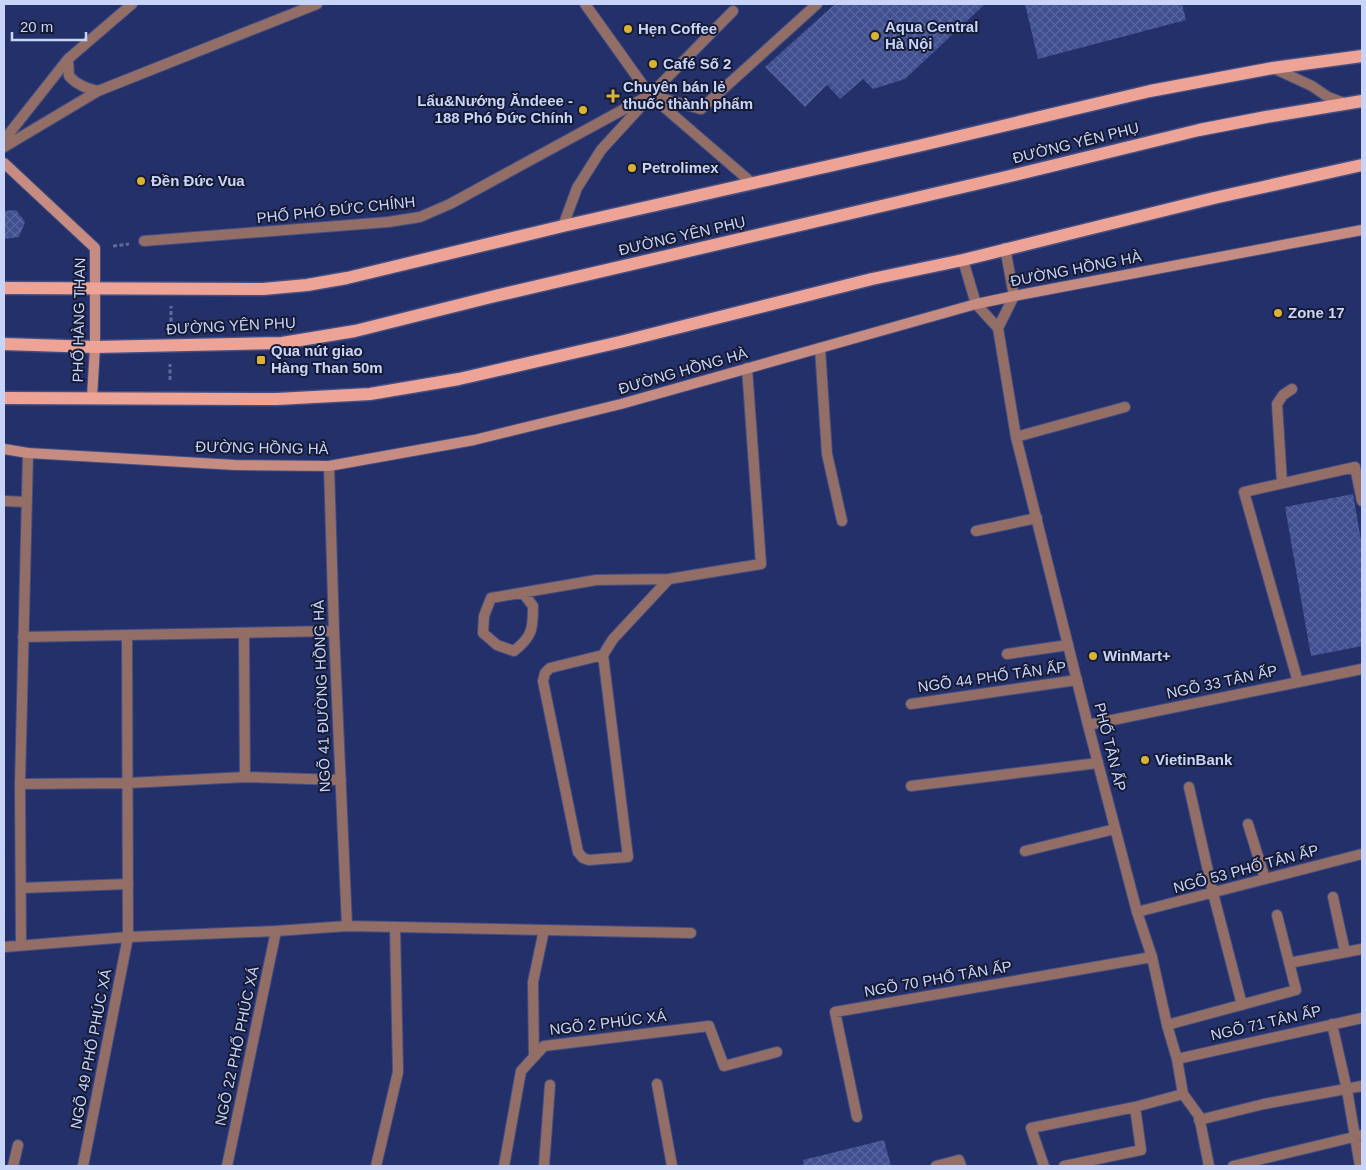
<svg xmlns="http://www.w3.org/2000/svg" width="1366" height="1170" font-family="Arial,sans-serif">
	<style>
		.building { fill: url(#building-cross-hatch) }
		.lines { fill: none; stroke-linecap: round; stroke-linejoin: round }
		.lane-casing { stroke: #424e83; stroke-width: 12 }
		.street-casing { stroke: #424e83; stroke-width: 12 }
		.secondary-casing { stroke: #424e83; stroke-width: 12 }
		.primary-casing { stroke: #424e83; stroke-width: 15 }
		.path { stroke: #5f6b9c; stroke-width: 3; stroke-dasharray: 4 2.5; stroke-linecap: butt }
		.lane { stroke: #926e67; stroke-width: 10 }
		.street { stroke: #926e67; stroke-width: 10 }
		.secondary { stroke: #c68c81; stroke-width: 10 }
		.primary { stroke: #eda395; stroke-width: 12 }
		.poi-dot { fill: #dab333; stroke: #151b35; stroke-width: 2 }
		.labels { text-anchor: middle; stroke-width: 4; stroke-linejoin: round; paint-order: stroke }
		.poi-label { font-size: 15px; font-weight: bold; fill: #c9d5f8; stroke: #151b35; text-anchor: start }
		.street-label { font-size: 15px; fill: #c9d5f8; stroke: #151b35 }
	</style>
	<defs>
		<pattern id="building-cross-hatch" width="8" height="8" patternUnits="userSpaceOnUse" patternTransform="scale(1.25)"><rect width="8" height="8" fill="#3f4f8f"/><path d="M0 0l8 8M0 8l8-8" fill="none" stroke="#5967a0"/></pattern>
	</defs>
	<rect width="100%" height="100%" fill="#243069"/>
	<path class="building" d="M835,4H985L905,79L873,89L863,79L840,99L827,85L805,107L765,67Z
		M1025,4H1182L1186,20L1038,59Z
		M16,210L25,222L19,237L4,239V211Z
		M1353,494L1362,546V646L1311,656L1285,507Z
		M884,1140L891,1166H804L803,1160Z"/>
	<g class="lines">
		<g class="lane-casing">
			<path id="lane" d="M733,11L650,95L701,109L817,4
				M1273,68L1312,86L1328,97L1344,103
				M1016,437L1125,407
				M1282,483L1277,404L1283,395L1292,389
				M976,531L1037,518
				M523,593L533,606C533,628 533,636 514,651L497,645L483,633L484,616L491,598L596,580L669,579
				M1007,654L1068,645
				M603,655L550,668L545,673L543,681L578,852L583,858L589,860L628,857L603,655L613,639L669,579L761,564L747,368
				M1298,682L1244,492L1355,467L1362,501
				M911,704L1077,680
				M911,786L1098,763
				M1189,787L1213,893L1242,1005
				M1248,824L1265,879
				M1025,851L1115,829
				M21,888L128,884
				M1333,897L1345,952
				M1137,912L1362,854
				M1289,963L1362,949
				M1332,1024L1347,1090L1360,1166
				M1167,1025L1296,990L1277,915
				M534,1057L533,982L544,930
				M1177,1059L1362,1018
				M657,1084L672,1166
				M857,1117L835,1012L1152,957
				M1199,1120L1264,1104L1362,1086
				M13,1166L18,1145
				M83,1166L128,937
				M227,1166L276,931
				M376,1166L398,1072L395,927
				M504,1166L521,1071L544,1046L709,1026L724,1066L777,1052
				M544,1166L550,1085
				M936,1166L959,1160L961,1166
				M1044,1166L1031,1128L1135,1107L1183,1094
				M1064,1166L1141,1150L1135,1107
				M1233,1166L1362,1135"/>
		</g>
		<g class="street-casing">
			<path id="street" d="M585,4L650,95L752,183
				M68,59L69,76C77,85 86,88 98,91
				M4,140L68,59L132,4
				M4,147L98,91L317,4
				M563,226L577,188L601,150L645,102
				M144,241L388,222L420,217L450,204L650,95
				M963,260L976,304L998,328L1016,437L1088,725L1137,912L1152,957L1167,1025L1177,1059L1183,1094L1199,1116L1209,1166
				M998,328L1014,296L1005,248
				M820,348L827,454L842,521
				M329,466L334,631L347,926
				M4,501L26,502
				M244,633L245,777
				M127,635L128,937
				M23,637L334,631
				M1088,725L1362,669
				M20,784L129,783L245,777L341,780
				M21,945L20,784L28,453
				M4,947L128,937L276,931L347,926L691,933"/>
		</g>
		<g class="secondary-casing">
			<path id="secondary" d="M4,163L95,248V347L92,397
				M4,449L28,453L235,465L329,466L474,440L621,404L976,304L1014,296L1362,230"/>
		</g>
		<g class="primary-casing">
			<path id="primary" d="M4,288L263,289L307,285L347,278L563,226L918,146L1150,91L1273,68L1362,56
				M4,344L95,347L282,343L355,331L495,296L1006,177L1199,130L1266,117L1362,101
				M4,398L277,399L370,394L459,379L620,342L872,279L963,260L1214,198L1362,165"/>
		</g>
		<path class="path" d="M113,246L129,244
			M171,328V306
			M170,380V364"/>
		<use href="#lane" class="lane"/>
		<use href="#street" class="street"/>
		<use href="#secondary" class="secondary"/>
		<use href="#primary" class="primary"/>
	</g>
	<g class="poi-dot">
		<circle cx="628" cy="29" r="5"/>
		<circle cx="875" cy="36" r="5"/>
		<circle cx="653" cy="64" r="5"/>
		<path d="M610.5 88.5h5v5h5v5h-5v5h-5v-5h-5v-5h5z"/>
		<circle cx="583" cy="110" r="5"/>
		<circle cx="632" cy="168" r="5"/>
		<circle cx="141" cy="181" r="5"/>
		<circle cx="1278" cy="313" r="5"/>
		<rect x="256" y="355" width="10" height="10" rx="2.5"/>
		<circle cx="1093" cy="656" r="5"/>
		<circle cx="1145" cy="760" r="5"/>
	</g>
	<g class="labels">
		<g class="poi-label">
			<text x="885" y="32">Aqua Central<tspan x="885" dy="17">Hà Nội</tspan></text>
			<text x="638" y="34">Hẹn Coffee</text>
			<text x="663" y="69">Café Số 2</text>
			<text x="623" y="92">Chuyên bán lẻ<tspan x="623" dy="17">thuốc thành phẩm</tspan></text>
			<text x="573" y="106" text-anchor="end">Lẩu&amp;Nướng Ăndeee -<tspan x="573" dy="17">188 Phó Đức Chính</tspan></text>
			<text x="642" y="173">Petrolimex</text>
			<text x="151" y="186">Đền Đức Vua</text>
			<text x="1288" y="318">Zone 17</text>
			<text x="271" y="356">Qua nút giao<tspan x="271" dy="17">Hàng Than 50m</tspan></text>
			<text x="1103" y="661">WinMart+</text>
			<text x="1155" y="765">VietinBank</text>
		</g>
		<g class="street-label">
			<text transform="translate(1076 143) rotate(-14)" y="5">ĐƯỜNG YÊN PHỤ</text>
			<text transform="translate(336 210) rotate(-6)" y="5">PHỐ PHÓ ĐỨC CHÍNH</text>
			<text transform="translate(682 236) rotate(-13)" y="5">ĐƯỜNG YÊN PHỤ</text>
			<text transform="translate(1076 269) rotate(-11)" y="5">ĐƯỜNG HỒNG HÀ</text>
			<text transform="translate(79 320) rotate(-89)" y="5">PHỐ HÀNG THAN</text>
			<text transform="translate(231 326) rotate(-3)" y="5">ĐƯỜNG YÊN PHỤ</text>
			<text transform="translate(683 371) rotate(-16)" y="5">ĐƯỜNG HỒNG HÀ</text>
			<text transform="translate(262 448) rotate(1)" y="5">ĐƯỜNG HỒNG HÀ</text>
			<text transform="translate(992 677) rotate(-8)" y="5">NGÕ 44 PHỐ TÂN ẤP</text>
			<text transform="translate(1222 682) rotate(-12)" y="5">NGÕ 33 TÂN ẤP</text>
			<text transform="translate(322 696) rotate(-92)" y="5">NGÕ 41 ĐƯỜNG HỒNG HÀ</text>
			<text transform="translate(1110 747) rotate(76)" y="5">PHỐ TÂN ẤP</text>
			<text transform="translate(1246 869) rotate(-15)" y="5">NGÕ 53 PHỐ TÂN ẤP</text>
			<text transform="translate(938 979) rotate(-10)" y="5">NGÕ 70 PHỐ TÂN ẤP</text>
			<text transform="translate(608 1023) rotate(-7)" y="5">NGÕ 2 PHÚC XÁ</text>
			<text transform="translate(1266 1023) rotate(-13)" y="5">NGÕ 71 TÂN ẤP</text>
			<text transform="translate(237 1046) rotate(-78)" y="5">NGÕ 22 PHỐ PHÚC XÁ</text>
			<text transform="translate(91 1049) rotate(-79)" y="5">NGÕ 49 PHỐ PHÚC XÁ</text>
		</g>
	</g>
	<rect width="1366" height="1170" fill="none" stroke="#c9d5f8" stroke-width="10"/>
	<path d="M12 32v8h74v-8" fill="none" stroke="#c9d5f8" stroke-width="2.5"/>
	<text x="20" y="32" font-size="15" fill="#c9d5f8" stroke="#151b35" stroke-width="4" paint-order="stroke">20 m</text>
</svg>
